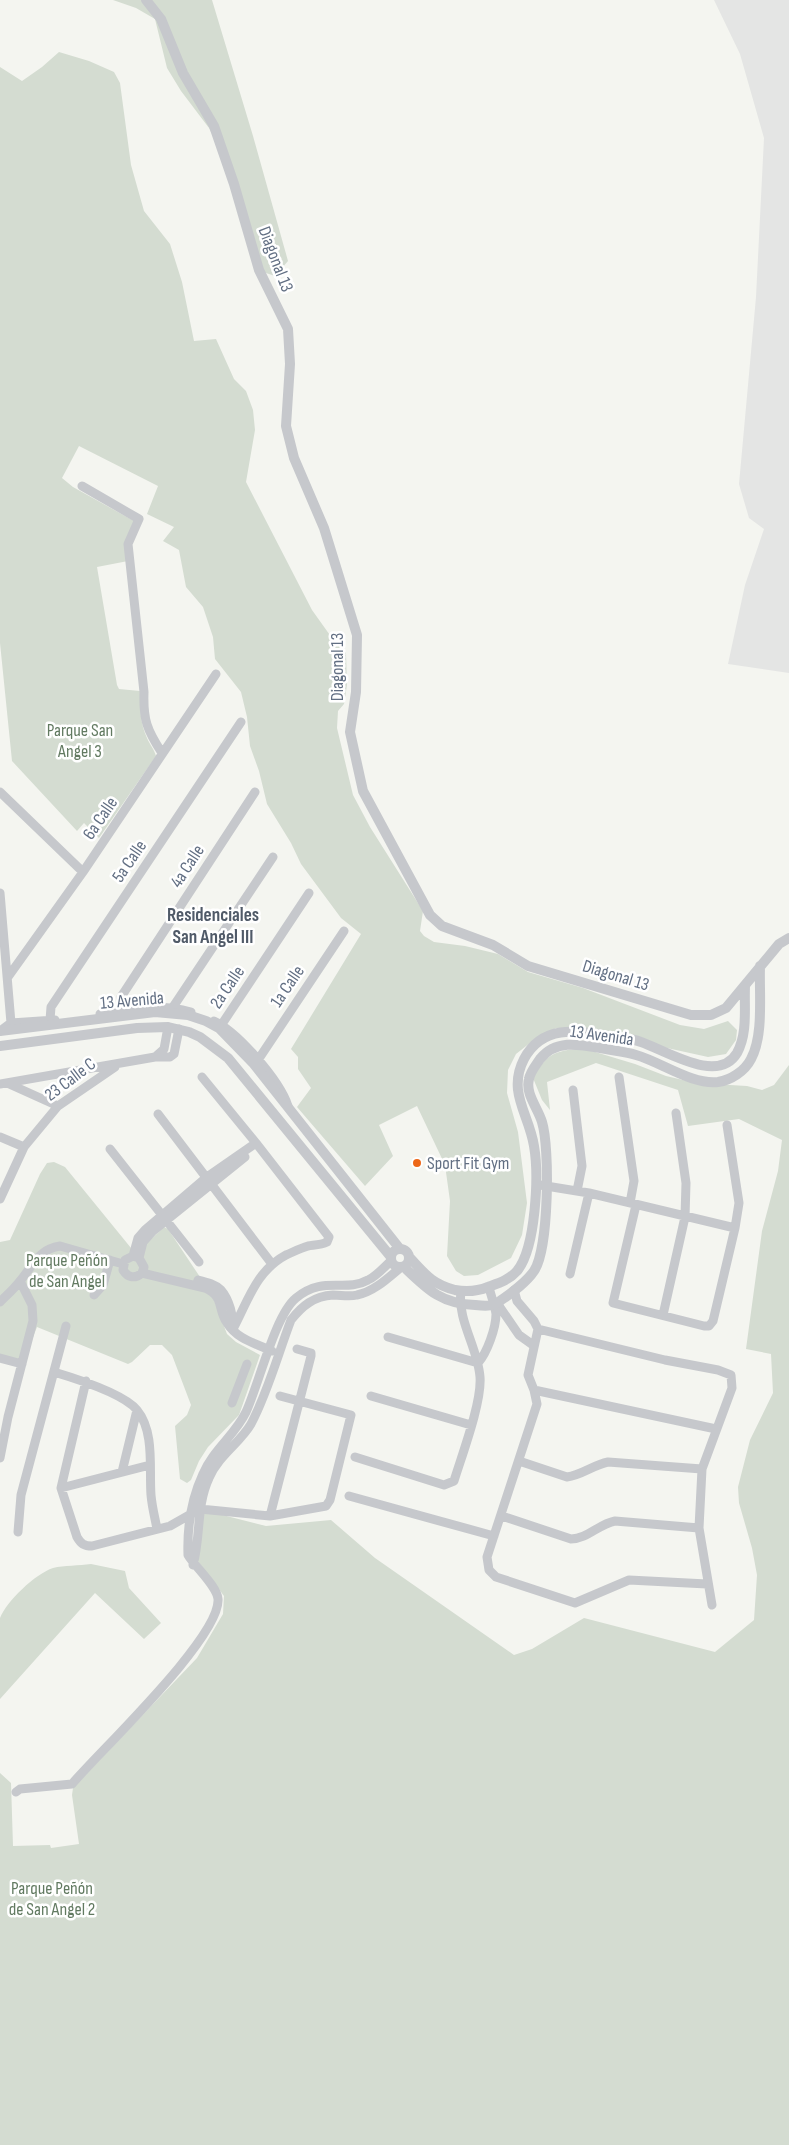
<svg xmlns="http://www.w3.org/2000/svg" width="789" height="2145" font-family="'Sofia Sans Condensed',sans-serif">
	<style>
		.built { fill: #e4e5e4 }
		.green { fill: #d4dcd1 }
		.lines { fill: none; stroke-linecap: round; stroke-linejoin: round }
		.minor { stroke: #c6c8cc; stroke-width: 9 }
		.tertiary { stroke: #c6c8cc; stroke-width: 10 }
		.poi-dot { fill: #ed6718; stroke: #fff; stroke-width: 2 }
		.labels { text-anchor: middle; stroke-width: 5; stroke-linejoin: round; paint-order: stroke }
		.street-label { font-size: 18px; fill: #626f83; stroke: #fff }
		.park-label { font-size: 18px; fill: #627a61; stroke: #fff }
		.poi-label { font-size: 18px; fill: #626f83; stroke: #fff; text-anchor: start }
		.neighbourhood-label { font-size: 19px; font-weight: bold; fill: #505a68; stroke: #fff }
	</style>
	<rect width="100%" height="100%" fill="#f4f5f0"/>
	<path class="built" d="M714,0H789V673L728,664L745,585L764,529L749,518L739,484L756,297L764,138L740,54Z"/>
	<path class="green" d="M113,0H212L253,136L288,261L275,276L260,271L224,157L209,128L181,91L167,68L155,19L136,8Z
		M59,52L89,61L114,72L120,83L131,165L144,211L170,244L182,282L194,341L216,339L234,379L246,391L253,410L255,430L246,482L312,610L332,638L346,653L347,685L344,704L338,711L337,728L353,795L370,827L423,911L420,931L424,936L434,942L465,946L498,954L528,972L583,988L680,1025L704,1029L728,1021L737,1030L736,1040L726,1054L708,1057L576,1028H556L535,1039L516,1054L508,1070L507,1093L518,1132L527,1203L522,1235L511,1258L478,1275L464,1276L456,1271L447,1256L450,1201L445,1165L417,1106L379,1125L393,1156L365,1186L297,1107L311,1088L298,1069V1057L291,1049L361,934L341,918L301,864L291,843L267,804L259,771L250,746L247,717L241,692L215,659L213,637L203,607L186,587L179,550L163,541L174,527L147,514L158,486L79,446L62,478L73,487L134,521L128,561L97,567L117,685L119,689L140,691C140,708 140,723 147,738C150,745 154,749 156,756L99,838L84,823L77,831L12,761L0,643V67L22,81L42,67Z
		M582,1048L635,1064L666,1076L696,1083L747,1086L762,1090L774,1085L789,1065V2145H0V1773L11,1783L13,1846L50,1845L51,1848L79,1844L72,1795L73,1788L197,1658L223,1614L224,1596L197,1560L203,1510L266,1526L331,1520L375,1558L514,1655L532,1649L584,1618L715,1652L754,1620L757,1575L752,1548L739,1503L738,1487L750,1440L773,1393L771,1354L746,1349L762,1231L778,1171L782,1140L739,1119L688,1126L678,1090L596,1063L547,1082L550,1110L542,1100L533,1078C548,1053 552,1052 582,1048Z
		M54,1162L65,1167L131,1248L145,1245L164,1227L168,1229L212,1295L227,1334L236,1342L260,1355L239,1415L208,1447L199,1461L191,1480L187,1483L180,1479L175,1426L187,1415L191,1405L172,1355L162,1345H150L132,1362L128,1364L37,1327L24,1360L0,1356V1242L10,1240L40,1174L47,1163Z
		M91,1564L125,1571L129,1588L161,1623L144,1639L95,1593L0,1699V1618C7,1601 35,1574 53,1568C64,1565 79,1566 91,1564Z"/>
	<g class="lines">
		<path class="minor" d="M82,486L139,519L128,544L144,692C143,720 147,730 162,753
			M0,792L83,872
			M0,893L11,1023
			M8,977L83,872L216,674
			M173,1007L273,857
			M120,1011L121,997L255,792
			M100,1014C132,1009 158,1003 191,1012
			M50,1020L51,1007L241,722
			M214,1021C238,1032 280,1081 288,1106
			M222,1024L309,893
			M0,1031L11,1023L55,1020
			M155,1057L164,1049L168,1027
			M258,1060L344,931
			M202,1077L256,1143L329,1237L327,1242C321,1245 314,1245 308,1246C301,1248 293,1252 286,1255C256,1271 248,1301 233,1329
			M619,1077L634,1181L630,1203
			M7,1083L58,1106
			M0,1084L155,1057H170L174,1054L179,1029
			M573,1090L582,1166L577,1191
			M158,1114L272,1264
			M0,1137L24,1147
			M110,1149L199,1262
			M540,1185L589,1193L735,1228
			M0,1199L24,1147L58,1106L115,1067
			M636,1205L613,1303L704,1326H709L713,1321L735,1228L739,1203L727,1125
			M133,1256L138,1238L145,1230L207,1177L256,1143
			M139,1258L143,1242L153,1231L245,1157
			M142,1273L144,1267L139,1258L133,1256L125,1260L123,1270C128,1278 135,1279 142,1273L205,1288C225,1297 217,1309 227,1323C238,1340 255,1343 272,1351
			M570,1274L589,1193
			M198,1280C206,1282 215,1284 221,1290C229,1299 234,1317 233,1329
			M514,1290L517,1301L534,1321L538,1329L528,1375L534,1390L537,1404L487,1557L489,1570L496,1577L575,1603L629,1580L707,1584
			M94,1295L103,1285L110,1260
			M0,1302C7,1295 14,1289 20,1281C33,1266 38,1249 60,1246L123,1264
			M497,1303L519,1335L533,1345
			M663,1315L685,1217L686,1183L676,1113
			M538,1329L665,1360L718,1370L731,1375L732,1388L702,1469L699,1528L712,1605
			M388,1337L478,1363
			M0,1358L22,1364
			M478,1363C487,1353 496,1328 496,1314C495,1306 491,1296 489,1287
			M54,1372C74,1378 124,1394 137,1410C155,1432 149,1469 151,1495C152,1507 155,1518 157,1529
			M86,1381L61,1488L77,1537C81,1544 84,1546 92,1546L170,1526L200,1509L270,1516L326,1506L330,1500L351,1415L280,1396
			M534,1390L716,1429
			M371,1396L471,1425
			M232,1403L247,1364
			M355,1457L444,1485L454,1481C462,1455 482,1402 480,1377C478,1348 457,1320 461,1291
			M0,1458L8,1417L33,1321L32,1305L20,1281
			M519,1461L567,1477C582,1475 593,1465 608,1462L702,1469
			M122,1472L137,1410
			M61,1488L150,1465
			M349,1496L494,1536
			M270,1516L311,1356V1353L297,1349
			M502,1516L571,1539C587,1539 599,1524 615,1521L699,1528
			M18,1532L21,1495L66,1326
			M193,1565C201,1536 196,1506 209,1478C219,1455 240,1443 251,1424C268,1392 278,1354 291,1320C302,1306 314,1296 333,1295C341,1295 349,1297 357,1295C373,1292 387,1279 400,1268
			M16,1792L20,1789L72,1784C100,1751 221,1637 218,1599C217,1586 195,1567 188,1555C187,1527 191,1500 203,1474C213,1450 235,1435 246,1412C259,1384 275,1315 296,1298C324,1275 345,1293 368,1280C377,1276 384,1267 391,1261"/>
		<path class="tertiary" d="M146,0L161,19L183,73L214,126L234,184L259,270L288,329L290,364L286,426L294,458L324,528L357,635L356,692L350,732L363,791L430,915L442,926L493,945L528,966L691,1015H711L726,1008L779,944L789,938
			M0,1031L155,1012L188,1015L206,1021L219,1028L253,1063L400,1249
			M0,1046L137,1028L168,1027L189,1032L200,1037L228,1058L391,1257
			M391 1258a9 9 0 1 1 18 0a9 9 0 1 1-18 0Z
			M410,1258C425,1274 432,1284 455,1290C466,1292 478,1291 488,1287C499,1283 509,1280 517,1271C536,1248 539,1175 534,1146C529,1114 507,1092 524,1059C542,1025 576,1030 607,1036C618,1038 630,1038 641,1042C665,1050 718,1085 737,1053C748,1033 744,1008 745,986
			M404,1267C427,1289 441,1304 475,1305C484,1306 492,1307 500,1301C511,1293 526,1283 534,1271C549,1249 550,1148 542,1122C538,1108 525,1094 529,1079C530,1072 536,1065 540,1059C557,1038 582,1045 606,1049C616,1051 626,1052 636,1055C661,1062 692,1085 718,1082C731,1080 745,1071 751,1059C764,1035 759,994 760,966"/>
	</g>
	<circle class="poi-dot" cx="417" cy="1163" r="5"/>
	<g class="labels">
		<g class="street-label">
			<text transform="translate(276 259) rotate(69)" y="6">Diagonal 13</text>
			<text transform="translate(337 667) rotate(-90)" y="6">Diagonal 13</text>
			<text transform="translate(100 818) rotate(-56)" y="6">6a Calle</text>
			<text transform="translate(129 861) rotate(-56)" y="6">5a Calle</text>
			<text transform="translate(187 866) rotate(-57)" y="6">4a Calle</text>
			<text transform="translate(616 975) rotate(17)" y="6">Diagonal 13</text>
			<text transform="translate(287 986) rotate(-56)" y="6">1a Calle</text>
			<text transform="translate(227 987) rotate(-56)" y="6">2a Calle</text>
			<text transform="translate(132 1000) rotate(-5)" y="6">13 Avenida</text>
			<text transform="translate(602 1035) rotate(8)" y="6">13 Avenida</text>
			<text transform="translate(70 1079) rotate(-37)" y="6">23 Calle C</text>
		</g>
		<g class="park-label">
			<text x="80" y="736">Parque San<tspan x="80" dy="21">Angel 3</tspan></text>
			<text x="67" y="1266">Parque Peñón<tspan x="67" dy="21">de San Angel</tspan></text>
			<text x="52" y="1894">Parque Peñón<tspan x="52" dy="21">de San Angel 2</tspan></text>
		</g>
		<g class="poi-label">
			<text x="427" y="1169">Sport Fit Gym</text>
		</g>
		<g class="neighbourhood-label">
			<text x="213" y="921">Residenciales<tspan x="213" dy="22">San Angel III</tspan></text>
		</g>
	</g>
</svg>
